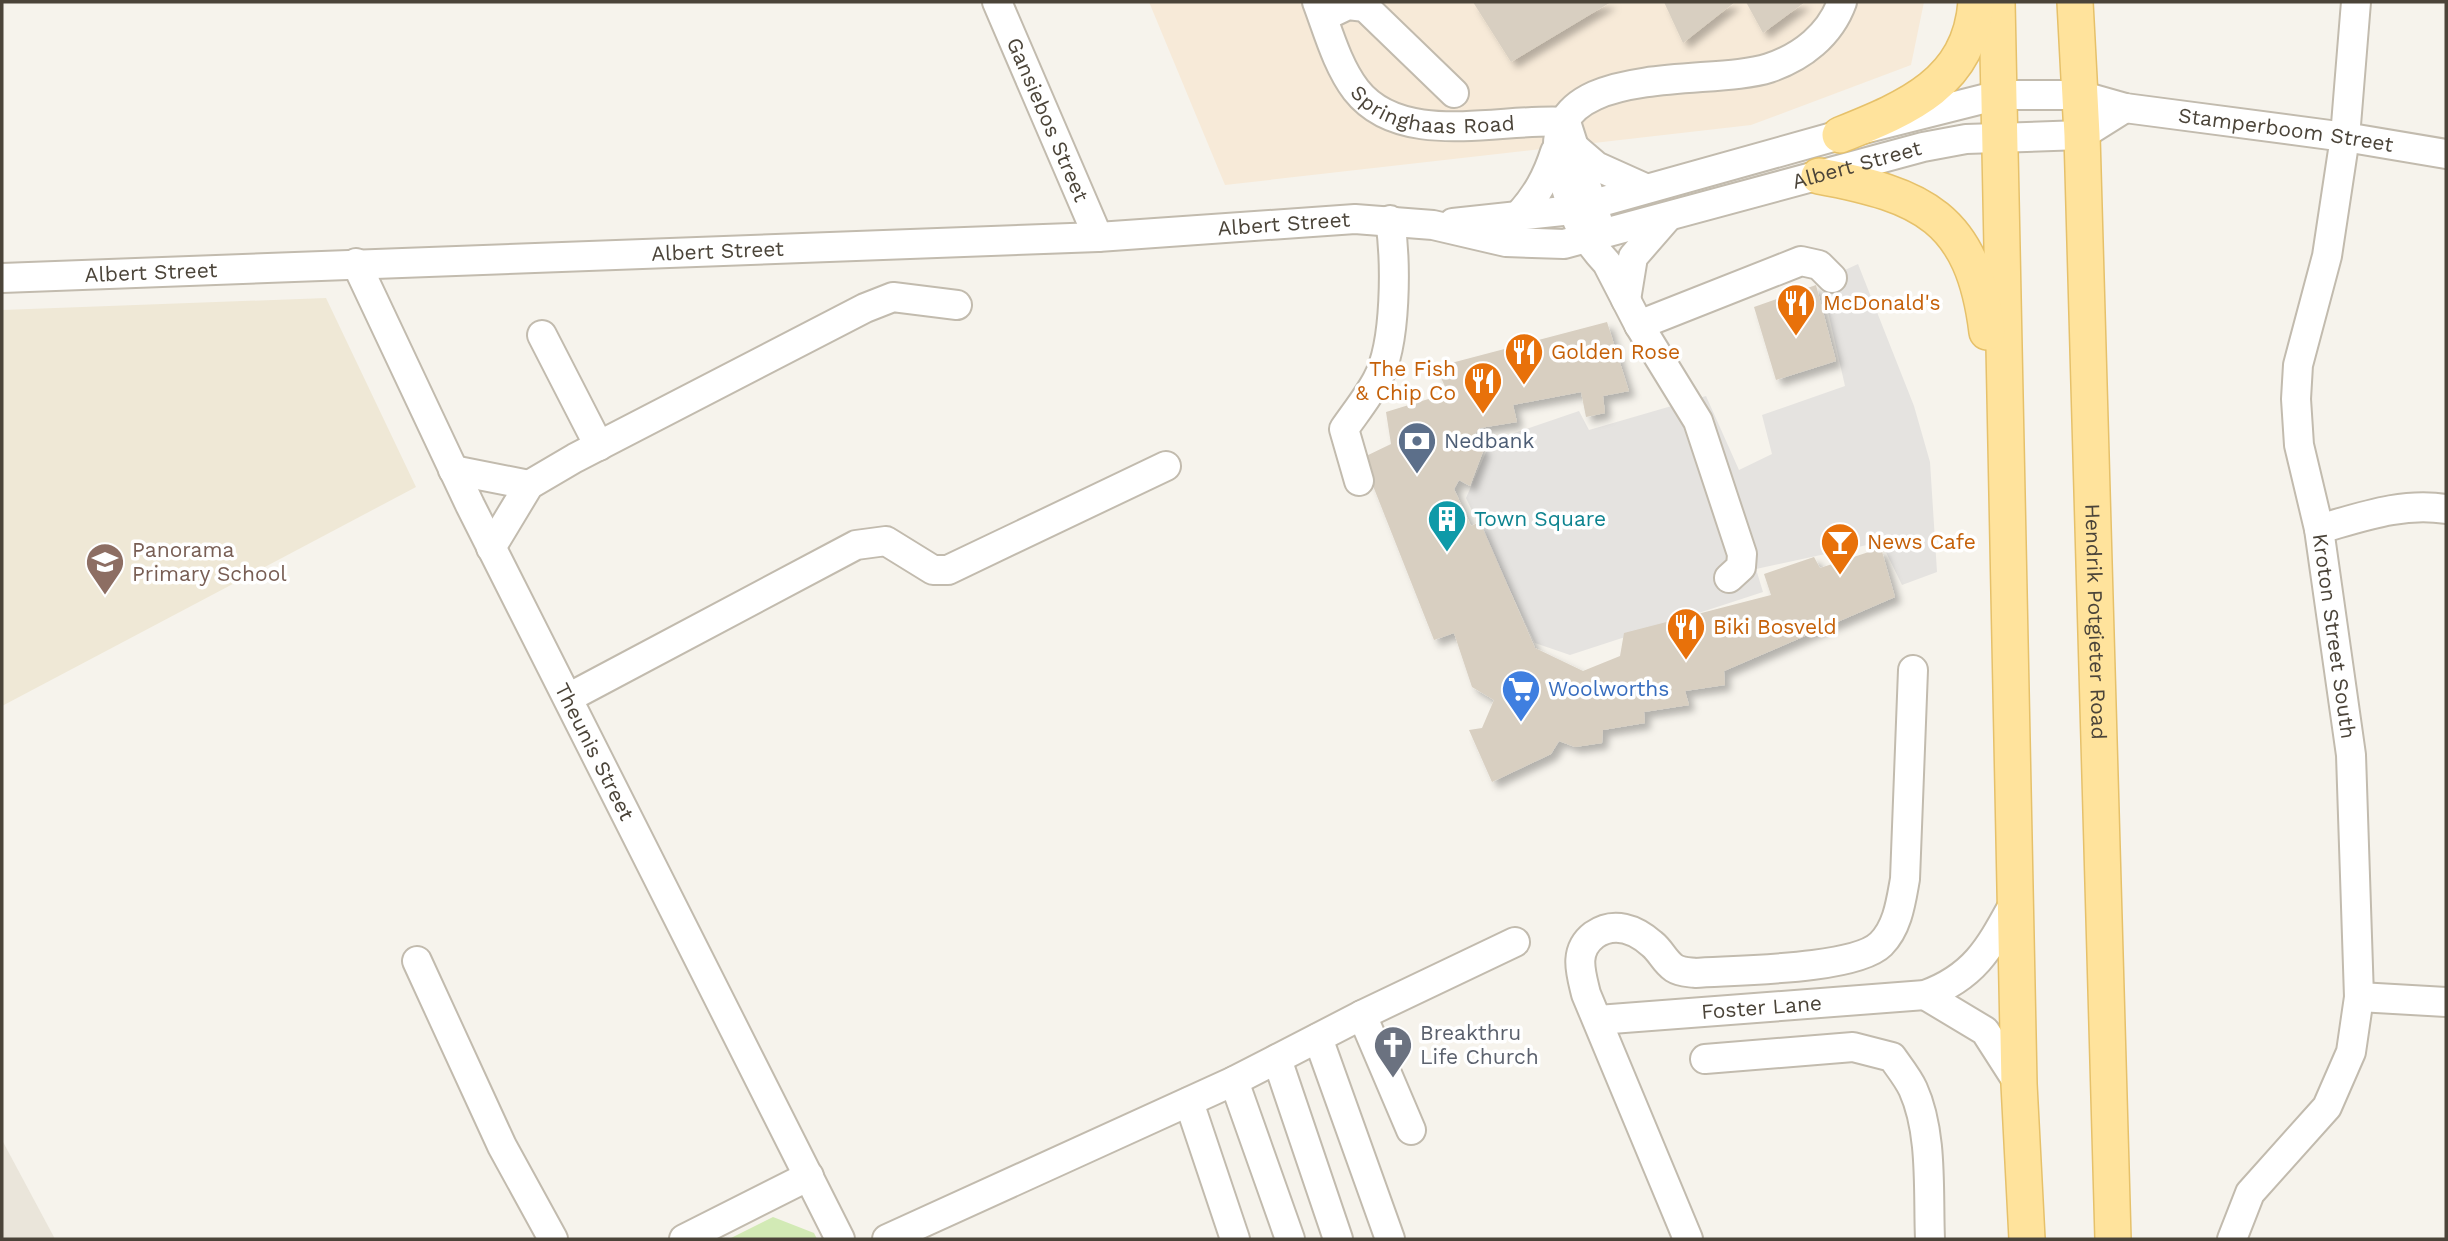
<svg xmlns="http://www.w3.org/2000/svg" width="2448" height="1241" font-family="'Work Sans',sans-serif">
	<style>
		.residential { fill: #eae5da }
		.commercial { fill: #f7ead8 }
		.education { fill: #efe8d6 }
		.green { fill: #d2eab5 }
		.parking { fill: #e5e3e0 }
		.building { fill: #d8cfc1; filter: url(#shadow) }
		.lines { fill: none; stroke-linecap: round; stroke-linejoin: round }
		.minor-casing { stroke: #c2bbae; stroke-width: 32 }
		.major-casing { stroke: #e6c16a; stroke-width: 38 }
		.minor { stroke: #fff; stroke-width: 28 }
		.major { stroke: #ffe39c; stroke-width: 35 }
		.labels { text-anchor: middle; stroke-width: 7; stroke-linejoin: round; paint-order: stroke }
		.street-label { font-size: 21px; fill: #4b4439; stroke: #fff }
		.food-label { font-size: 21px; fill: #c56008; stroke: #fff; text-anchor: start }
		.service-label { font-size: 21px; fill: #4e5e75; stroke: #fff; text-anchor: start }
		.culture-label { font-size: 21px; fill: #0d838f; stroke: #fff; text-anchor: start }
		.education-label { font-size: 21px; fill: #785e54; stroke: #fff; text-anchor: start }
		.shop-label { font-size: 21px; fill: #366cbe; stroke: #fff; text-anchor: start }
		.worship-label { font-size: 21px; fill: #5b616d; stroke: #fff; text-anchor: start }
	</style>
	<defs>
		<filter id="shadow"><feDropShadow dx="6" dy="6" stdDeviation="3.5" flood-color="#0004"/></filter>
	</defs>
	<rect width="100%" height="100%" fill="#f6f3ec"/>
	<path class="residential" d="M2,1140L55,1239H2Z"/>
	<path class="commercial" d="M1149,2H1924L1911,65L1751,125L1225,185Z"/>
	<path class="education" d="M326,298L416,487L2,706V310Z"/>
	<path class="green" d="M773,1217L814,1233L817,1239H729Z"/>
	<path class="parking" d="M1858,264L1914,406L1930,462L1937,572L1902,585L1881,542L1756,569L1763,592L1570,655L1535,643L1466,498L1491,441L1579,411L1589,430L1706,396L1739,470L1772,454L1762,415L1845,386L1821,281Z"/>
	<path class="building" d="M1473,2H1611L1511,62Z
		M1664,2H1735L1683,43Z
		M1746,2H1805L1763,33Z
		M1816,285L1836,361L1776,380L1754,307Z
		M1607,322L1629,391L1603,396L1605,413L1586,417L1581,392L1513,405L1517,422L1480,428L1472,437L1484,449L1470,486L1459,480L1454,489L1471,526L1480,522L1535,648L1583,671L1620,656L1624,633L1771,595L1764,574L1814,557L1820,568L1881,548L1895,597L1724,671L1725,685L1685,691L1689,705L1644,712L1645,723L1603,730L1602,743L1575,747L1559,741L1551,754L1492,782L1469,730L1482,728L1494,700L1472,687L1454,633L1434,640L1362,458L1391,444L1386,412L1448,393L1436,367Z"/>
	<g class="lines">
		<g class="minor-casing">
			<g id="minor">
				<path id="s1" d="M997,2L1098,237"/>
				<path id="s2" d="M1317,2C1328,31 1337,65 1356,90C1402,149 1502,117 1566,122"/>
				<path d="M1323,17L1348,5L1365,7L1454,93"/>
				<path d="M1566,122L1598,222"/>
				<path d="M1575,148L1596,166L1645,188"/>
				<path d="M1519,215C1537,195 1547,177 1555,152"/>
				<path id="s3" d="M1453,223L1572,210L1840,135L1999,95H2079L2125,108L2345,137L2446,154"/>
				<path id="s4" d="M356,263L470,505L840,1239"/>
				<path id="s5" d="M2,278L1098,237L1355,219L1433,225L1506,242L1564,244L1923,147L1966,139L2082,135L2125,108"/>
				<path d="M1626,300L1633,257L1666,219"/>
				<path d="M1639,325L1801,261L1819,265L1832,278"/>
				<path d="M542,335L599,446"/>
				<path d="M453,470L529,485"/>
				<path d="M1359,481L1344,429C1355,413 1368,397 1377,380C1397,344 1396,260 1390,220"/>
				<path d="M2319,529C2362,517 2402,502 2446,509"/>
				<path d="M491,548L529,485L575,458L865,308L893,297L957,305"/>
				<path d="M1729,578L1741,567L1742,554L1698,421L1639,325L1607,263C1579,233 1573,214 1562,174C1528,58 1709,88 1769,68C1802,57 1830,35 1842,2"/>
				<path d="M568,698L856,545L886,541L933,570H948L1166,466"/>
				<path d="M417,961L502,1146L553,1239"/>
				<path d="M1925,995L1985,1031L2019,1084"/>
				<path d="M2359,997L2446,1002"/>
				<path d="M1362,1015L1411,1130"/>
				<path id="s6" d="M1598,1020L1925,995C1977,976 1991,945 2017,898"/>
				<path d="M1318,1038L1390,1239"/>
				<path d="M1277,1059L1338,1239"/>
				<path d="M1705,1059L1853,1047L1892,1057C1899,1067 1908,1078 1913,1089C1933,1133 1928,1192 1930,1239"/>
				<path d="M1234,1081L1290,1239"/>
				<path d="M1189,1102L1235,1239"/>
				<path d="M684,1239L809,1176"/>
				<path d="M887,1239L1234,1081L1362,1015L1515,942"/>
				<path d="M1688,1239L1586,994C1581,973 1573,951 1594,935C1614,921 1635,929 1652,944C1661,951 1664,961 1674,968C1680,972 1688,972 1695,973C1735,970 1855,970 1881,944C1898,927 1901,901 1905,879L1913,670"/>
				<path d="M2232,1239L2250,1193L2327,1107L2351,1052L2359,997L2351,755L2319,529L2299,445L2296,399L2298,365L2327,256L2345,137L2356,2"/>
			</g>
		</g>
		<g class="major-casing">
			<g id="major">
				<path d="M1997,2L2019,1084L2027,1239"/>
				<path id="s7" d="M2075,2L2082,135L2113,1239"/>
				<path d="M1840,135C1907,108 1970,83 1976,2"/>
				<path d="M1819,176C1922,195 1973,217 1987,332"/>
			</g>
		</g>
		<use href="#minor" class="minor"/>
		<use href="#major" class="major"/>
	</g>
	<defs>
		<g id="restaurant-pin" transform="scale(2.0125)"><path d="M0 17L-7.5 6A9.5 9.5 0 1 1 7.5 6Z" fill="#e8710a" stroke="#fff"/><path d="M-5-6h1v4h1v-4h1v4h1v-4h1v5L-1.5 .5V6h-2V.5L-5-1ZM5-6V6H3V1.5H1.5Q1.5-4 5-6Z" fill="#fff"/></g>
		<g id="bank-pin" transform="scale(2.0125)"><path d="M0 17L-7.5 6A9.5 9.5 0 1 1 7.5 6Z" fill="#5c6f8a" stroke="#fff"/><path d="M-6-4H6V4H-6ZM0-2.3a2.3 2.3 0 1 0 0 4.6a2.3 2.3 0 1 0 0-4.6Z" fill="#fff"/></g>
		<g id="building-pin" transform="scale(2.0125)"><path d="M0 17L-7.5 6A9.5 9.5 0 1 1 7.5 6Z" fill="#0f9aa8" stroke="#fff"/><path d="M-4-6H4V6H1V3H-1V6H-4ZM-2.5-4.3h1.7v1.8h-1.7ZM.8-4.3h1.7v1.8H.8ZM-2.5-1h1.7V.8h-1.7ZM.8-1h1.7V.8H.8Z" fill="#fff"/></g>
		<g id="bar-pin" transform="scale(2.0125)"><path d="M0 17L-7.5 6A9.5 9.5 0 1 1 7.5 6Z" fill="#e8710a" stroke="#fff"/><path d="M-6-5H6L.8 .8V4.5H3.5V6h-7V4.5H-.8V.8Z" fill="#fff"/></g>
		<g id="school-pin" transform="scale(2.0125)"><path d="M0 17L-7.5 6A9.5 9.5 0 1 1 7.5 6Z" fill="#8d6e63" stroke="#fff"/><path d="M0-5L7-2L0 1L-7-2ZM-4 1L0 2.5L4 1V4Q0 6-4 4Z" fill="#fff"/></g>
		<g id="supermarket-pin" transform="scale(2.0125)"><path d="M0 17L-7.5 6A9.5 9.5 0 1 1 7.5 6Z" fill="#3f7fe0" stroke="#fff"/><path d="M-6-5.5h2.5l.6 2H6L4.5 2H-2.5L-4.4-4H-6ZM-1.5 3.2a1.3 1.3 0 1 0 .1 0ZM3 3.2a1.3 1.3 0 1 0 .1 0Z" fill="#fff"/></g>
		<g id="church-pin" transform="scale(2.0125)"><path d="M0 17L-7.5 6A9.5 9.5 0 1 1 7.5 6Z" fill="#6b7280" stroke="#fff"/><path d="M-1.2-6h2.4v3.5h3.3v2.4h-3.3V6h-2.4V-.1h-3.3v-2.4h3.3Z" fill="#fff"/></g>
	</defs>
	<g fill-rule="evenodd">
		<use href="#restaurant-pin" x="1796" y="303"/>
		<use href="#restaurant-pin" x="1524" y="352"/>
		<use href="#restaurant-pin" x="1483" y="381"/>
		<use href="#bank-pin" x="1417" y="441"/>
		<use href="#building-pin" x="1447" y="519"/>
		<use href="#bar-pin" x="1840" y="542"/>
		<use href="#school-pin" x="105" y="562"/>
		<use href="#restaurant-pin" x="1686" y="627"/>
		<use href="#supermarket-pin" x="1521" y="689"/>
		<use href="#church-pin" x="1393" y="1045"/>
	</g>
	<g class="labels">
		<g class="street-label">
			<text dy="7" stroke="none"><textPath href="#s2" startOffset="180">Springhaas Road</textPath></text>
			<text dy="7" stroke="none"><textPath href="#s1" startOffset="128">Gansiebos Street</textPath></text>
			<text dy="7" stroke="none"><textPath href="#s3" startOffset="852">Stamperboom Street</textPath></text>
			<text dy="7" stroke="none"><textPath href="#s5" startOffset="1869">Albert Street</textPath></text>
			<text dy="7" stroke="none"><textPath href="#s5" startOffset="1283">Albert Street</textPath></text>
			<text dy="7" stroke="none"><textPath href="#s5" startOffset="716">Albert Street</textPath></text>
			<text dy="7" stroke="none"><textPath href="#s5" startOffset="149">Albert Street</textPath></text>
			<text dy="7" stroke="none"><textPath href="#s7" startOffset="620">Hendrik Potgieter Road</textPath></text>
			<text transform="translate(2334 636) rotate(82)" y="7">Kroton Street South</text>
			<text dy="7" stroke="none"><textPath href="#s4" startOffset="544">Theunis Street</textPath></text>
			<text dy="7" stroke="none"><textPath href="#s6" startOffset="164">Foster Lane</textPath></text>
		</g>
		<g class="food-label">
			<text x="1823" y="310">McDonald's</text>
			<text x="1551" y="359">Golden Rose</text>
			<text x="1456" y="376" text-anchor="end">The Fish<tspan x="1456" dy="24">&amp; Chip Co</tspan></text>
			<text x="1867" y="549">News Cafe</text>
			<text x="1713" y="634">Biki Bosveld</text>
		</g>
		<g class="service-label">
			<text x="1444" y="448">Nedbank</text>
		</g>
		<g class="culture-label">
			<text x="1474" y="526">Town Square</text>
		</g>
		<g class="education-label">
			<text x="132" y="557">Panorama<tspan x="132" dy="24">Primary School</tspan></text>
		</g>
		<g class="shop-label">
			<text x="1548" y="696">Woolworths</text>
		</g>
		<g class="worship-label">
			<text x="1420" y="1040">Breakthru<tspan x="1420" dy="24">Life Church</tspan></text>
		</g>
	</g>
	<rect width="2448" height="1241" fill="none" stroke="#4b4439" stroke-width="7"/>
</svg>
